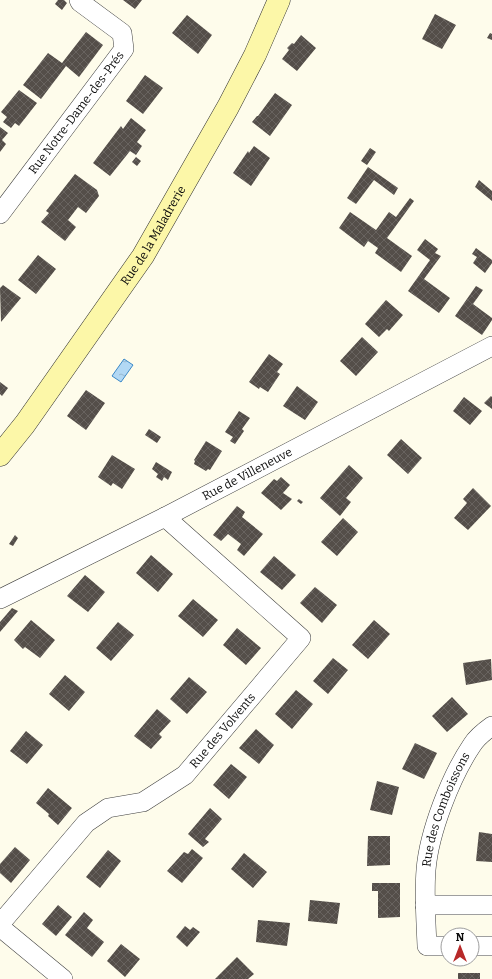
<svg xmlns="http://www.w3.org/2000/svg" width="492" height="979" font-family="Bitter,serif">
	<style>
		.water { fill: url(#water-ripples); stroke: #3b89c8 }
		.building { fill: url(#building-cross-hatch) }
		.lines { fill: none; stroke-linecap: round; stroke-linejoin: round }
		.street-casing { stroke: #3f3f3f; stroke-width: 20 }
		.secondary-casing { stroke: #2e2e2e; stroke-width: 23 }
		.street { stroke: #fff; stroke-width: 19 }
		.secondary { stroke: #fcf7a8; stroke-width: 22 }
		.labels { text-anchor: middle; stroke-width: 4; stroke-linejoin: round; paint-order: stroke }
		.street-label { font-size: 12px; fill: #0c0c0c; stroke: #fff }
	</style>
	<defs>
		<pattern id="water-ripples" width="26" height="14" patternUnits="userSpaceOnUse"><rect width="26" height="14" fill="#b2d8f4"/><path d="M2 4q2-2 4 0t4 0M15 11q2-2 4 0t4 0" fill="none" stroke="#98b8d0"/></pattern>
		<pattern id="building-cross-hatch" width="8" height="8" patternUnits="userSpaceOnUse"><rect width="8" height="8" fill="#544e49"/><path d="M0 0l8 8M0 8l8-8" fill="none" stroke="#68635f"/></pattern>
	</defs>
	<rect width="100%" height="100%" fill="#fefceb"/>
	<path class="water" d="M124,359L133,365L121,382L112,376Z"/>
	<path class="building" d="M58,0H64L67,3L62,10L55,4Z
		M123,0H142L135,9Z
		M435,14L456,25L442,49L422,39Z
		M187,15L212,35L198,54L172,33Z
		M86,32L103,45L79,77L66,66L41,99L23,85L48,53L62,63Z
		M490,33L492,34V40L487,38Z
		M301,35L316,48L297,71L282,59L289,50L287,48L292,43L294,44Z
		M145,75L163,88L143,114L126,101Z
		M19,90L37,103L19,126L15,123L11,128L3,122L7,117L1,112Z
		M275,93L292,105L270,136L252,122L257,116H258Z
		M131,118L146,130L137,142L142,146L136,155L130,151L110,176L93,163L121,126L123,129Z
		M0,127L8,133L2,140L6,144L0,152Z
		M254,146L270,158L251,186L233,173L248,151L249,153Z
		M370,148L376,152L367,165L361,161Z
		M136,157L141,161L137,166L132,162Z
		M368,167L398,188L394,195L374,180L356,204L347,198Z
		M75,174L97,190L99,196L86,213L78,207L68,220L76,227L65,241L41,222L49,213L46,211Z
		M479,180L492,191V201L475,187Z
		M410,198L414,201L387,238L412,256L401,272L375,253L378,248L368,241L364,247L339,228L350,212L376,230L389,212L396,217Z
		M425,239L438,249L435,253L441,256L424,279L450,298L439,313L408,291L430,260L417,250Z
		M476,248L492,260V263L485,273L473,263L477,257L472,254Z
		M38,255L56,269L36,294L18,280Z
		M3,285L21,298L1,322L0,288Z
		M476,286L483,290L473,304L492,318V320L482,335L455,316Z
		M386,300L403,315L389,331L387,329L379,337L365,324Z
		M362,337L378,352L356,376L340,361Z
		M269,354L283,364L277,372L280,374L268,392L260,387L259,389L249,382Z
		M0,382L8,388L2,396L0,394Z
		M297,386L318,402L305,420L283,406Z
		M86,390L105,403L86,430L67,416Z
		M491,396L492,397V409L484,403Z
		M464,397L482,411L470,425L453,411Z
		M239,411L250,418L242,429L244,431L235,444L230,441L233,437L225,432Z
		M149,429L161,437L157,443L145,435Z
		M401,439L422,458L408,474L387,455Z
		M206,441L222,451L210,470L208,469L206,471L194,464L195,461L194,460Z
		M112,455L135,469L122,489L113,483L111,486L98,477Z
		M156,462L172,472L168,480L164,477L162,481L156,477L158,474L152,469Z
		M349,465L363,478L346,498L351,502L340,516L320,498Z
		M281,477L290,485L283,493L292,499L281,510L261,493L274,479L277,481Z
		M473,488L491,506L468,530L454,518L467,503L463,499Z
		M299,499L303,502L301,504L297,501Z
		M237,506L245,512L242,517L263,534L244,556L237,550L241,544L228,534L221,541L213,535Z
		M343,518L358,532L337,556L321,542Z
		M15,535L18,538L13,546L9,544Z
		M151,555L173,574L158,592L136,573Z
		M274,556L296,575L282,590L260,572Z
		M85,575L105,592L88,612L67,596Z
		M315,587L337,605L322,623L300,603Z
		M193,599L218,620L203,637L178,616Z
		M12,608L18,611L0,632V622Z
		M31,620L55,640L40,658L25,647L23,649L14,640Z
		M374,620L390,634L368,659L352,645Z
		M118,622L134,635L111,661L96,648Z
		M237,628L261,648L246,665L223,645Z
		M333,658L348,670L328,694L313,681Z
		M491,659L492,680L466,685L463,663Z
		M65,675L85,692L69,711L49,694Z
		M189,677L207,692L187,714L170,699Z
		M296,690L313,704L292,729L275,714Z
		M452,697L468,714L447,732L432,716Z
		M157,709L171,721L159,734L162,737L151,749L134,736Z
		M256,729L274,745L259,764L239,748Z
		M26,731L43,745L27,764L10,751Z
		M415,743L437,753L424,779L402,769Z
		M231,764L247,777L229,799L213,785Z
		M377,781L399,787L392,815L370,810Z
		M48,788L72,808L58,825L48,816L49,814L36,803Z
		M210,808L222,819L205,839L209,842L203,847L188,834Z
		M479,832L492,834V862L476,861Z
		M368,836H390V865L367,866Z
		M15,847L30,860L11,883L0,873V864Z
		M192,849L203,858L182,883L167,871L184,852L188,854Z
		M108,850L121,861L100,888L86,877Z
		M244,853L267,872L253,888L231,869Z
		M372,883H400V917L378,918V891H372Z
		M310,900L340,903L337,924L308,921Z
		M58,905L72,917L56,936L42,924Z
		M84,912L93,920L87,928L104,942L92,957L65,935Z
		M258,920L290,923L287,946L256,942Z
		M185,926L190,930L193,927L200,932L187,947L176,937Z
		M121,944L140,959L125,977L107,961Z
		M237,957L254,974L248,979H215Z
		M458,973H480V979H458Z"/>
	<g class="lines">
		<g class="street-casing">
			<g id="street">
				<path id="s1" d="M0,214L124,49L122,33L80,2L79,0"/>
				<path id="s2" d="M0,599L165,517L492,346"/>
				<path d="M425,905H492"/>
				<path id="s3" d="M0,924L86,823L108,808L143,802L185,775L301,638L165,517"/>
				<path d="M0,927L63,979"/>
				<path id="s4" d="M448,946H427C426,921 424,895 426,870C429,832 451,776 472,745C477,737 485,731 492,726"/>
				<path d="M472,946H492"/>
			</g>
		</g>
		<g class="secondary-casing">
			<g id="secondary">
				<path id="s5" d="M0,455L25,424L143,256L228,107L255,55L279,0"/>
			</g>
		</g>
		<use href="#street" class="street"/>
		<use href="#secondary" class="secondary"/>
	</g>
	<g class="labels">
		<g class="street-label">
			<text dy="4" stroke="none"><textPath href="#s1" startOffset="127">Rue Notre-Dame-des-Prés</textPath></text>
			<text dy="4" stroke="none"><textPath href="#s5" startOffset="268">Rue de la Maladrerie</textPath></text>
			<text dy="4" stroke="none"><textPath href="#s2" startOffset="277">Rue de Villeneuve</textPath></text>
			<text dy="4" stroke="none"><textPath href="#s3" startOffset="303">Rue des Volvents</textPath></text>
			<text dy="4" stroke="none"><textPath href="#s4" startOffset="161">Rue des Comboissons</textPath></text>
		</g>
	</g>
	<g transform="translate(460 947)"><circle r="19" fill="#ffffff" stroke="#9e9e9e"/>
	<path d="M0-3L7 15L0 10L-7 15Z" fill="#b72929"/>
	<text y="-6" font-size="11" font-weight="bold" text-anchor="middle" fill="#0c0c0c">N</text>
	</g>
</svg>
